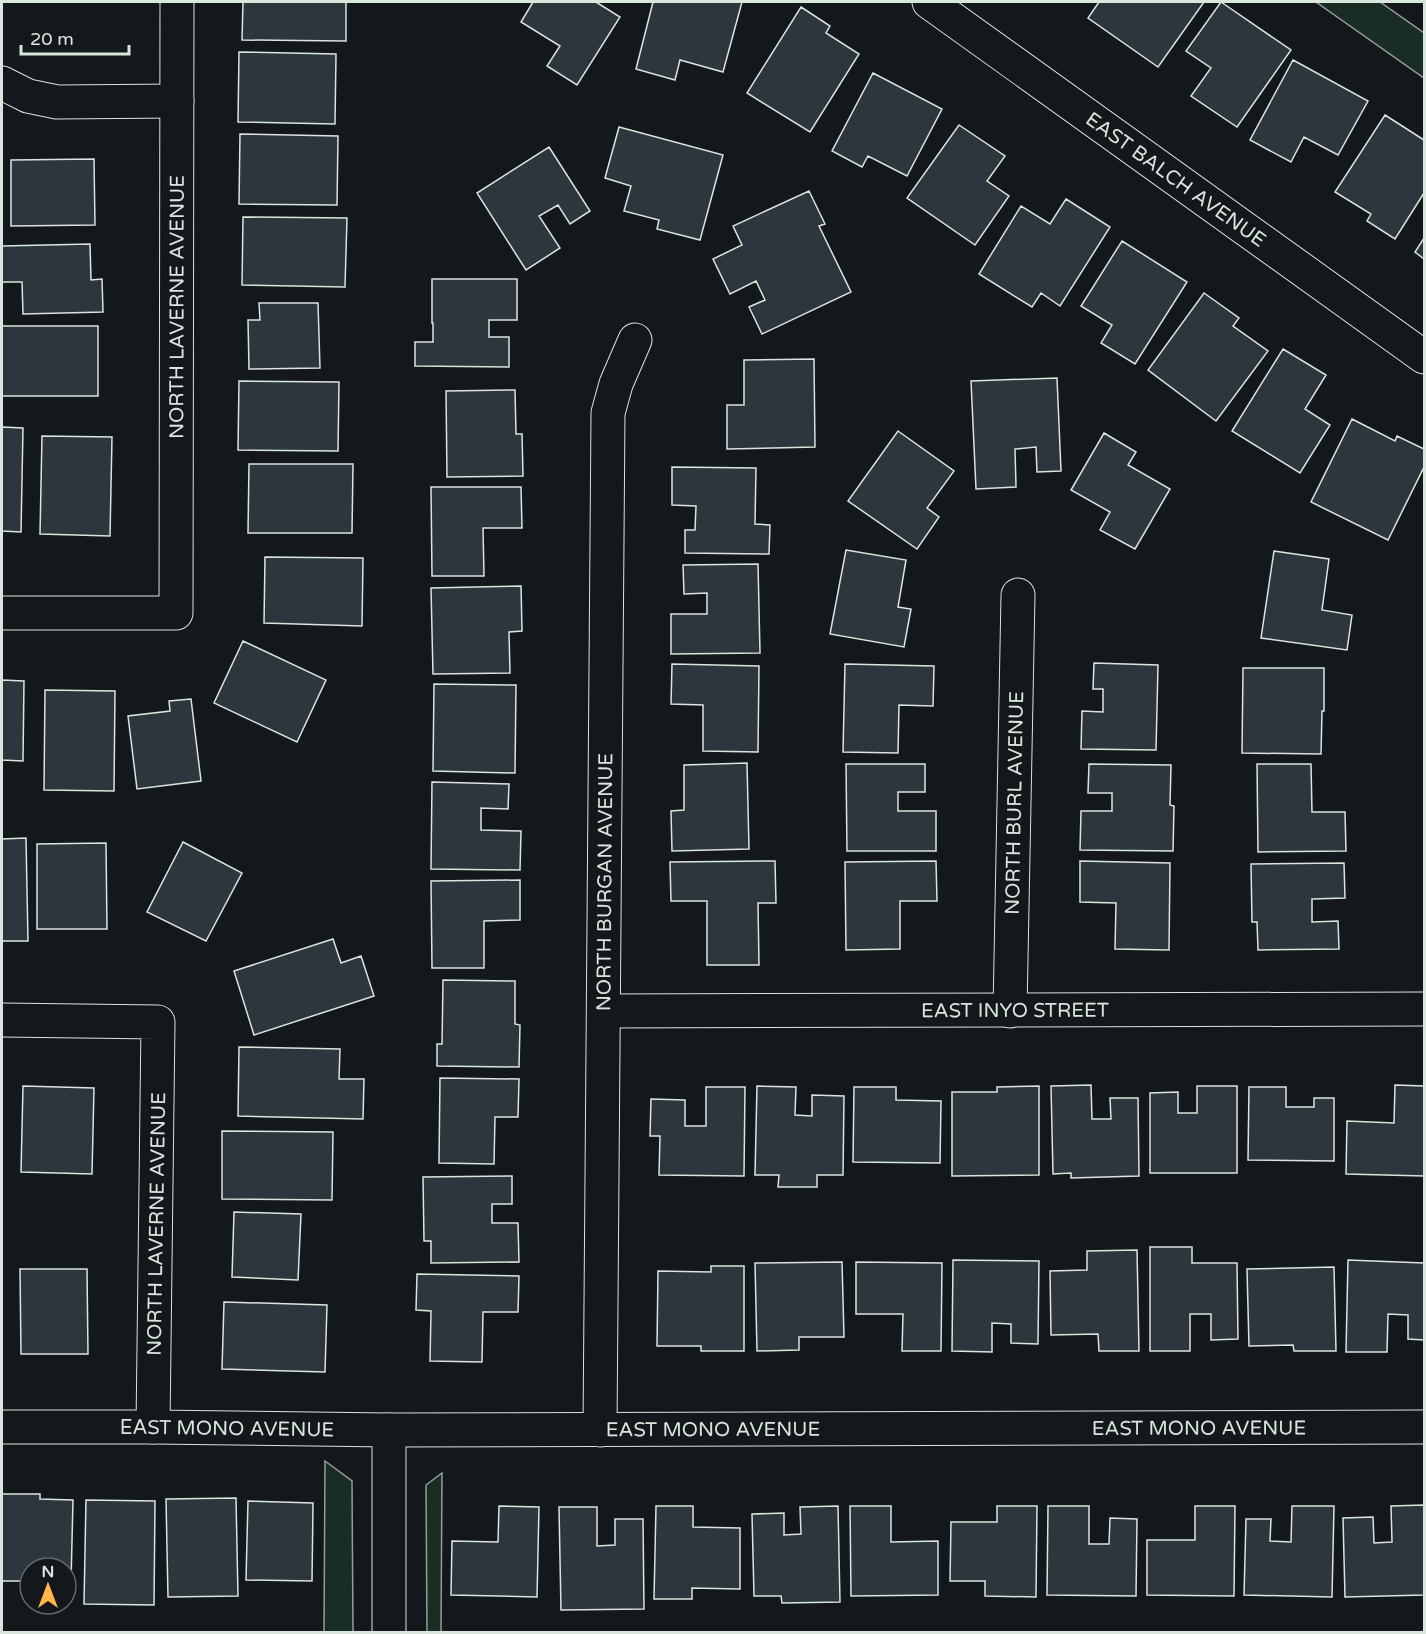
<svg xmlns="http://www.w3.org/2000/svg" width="1426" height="1634" font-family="'Varela Round',sans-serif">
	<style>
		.green { fill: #1a2d24; stroke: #939e99; stroke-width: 1.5 }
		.building { fill: #2c363c; stroke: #d8e6dc; stroke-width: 1.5 }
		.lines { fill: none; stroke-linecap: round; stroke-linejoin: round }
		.street-casing { stroke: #d8e6dc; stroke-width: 35 }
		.street { stroke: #14181c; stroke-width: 33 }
		.labels { text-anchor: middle; stroke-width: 4.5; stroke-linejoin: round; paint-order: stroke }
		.street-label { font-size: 20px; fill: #d8e6dc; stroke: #14181c }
	</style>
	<rect width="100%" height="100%" fill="#14181c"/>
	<path class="green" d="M1316,2H1380L1424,33V78Z
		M325,1461L352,1481L353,1632H324Z
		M442,1473L441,1632H427L426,1485Z"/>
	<path class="building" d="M243,2H346V41L242,40Z
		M533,2H596L620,17L577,85L547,66L560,46L521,22Z
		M653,2H742L723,72L680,60L675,80L636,69Z
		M1099,2H1204L1158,67L1088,18Z
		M1221,2L1291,50L1237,127L1191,96L1211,68L1186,51Z
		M801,7L830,26L826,33L859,54L810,132L747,93Z
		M239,52L336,54L335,124L238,122Z
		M1293,60L1368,101L1338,155L1304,137L1291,162L1250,140Z
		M873,73L942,109L907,176L868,156L862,167L832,151Z
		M1385,115L1424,140V193L1395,239L1367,221L1371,214L1335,192Z
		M959,125L1005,156L987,181L1009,196L975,245L907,198Z
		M619,127L723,155L700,240L657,229L659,220L624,211L631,186L605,178Z
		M240,134L338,136L337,205L239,204Z
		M549,147L590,211L570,224L558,205L539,216L560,248L526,270L477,193Z
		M94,159L95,225L11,226V160Z
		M809,191L825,224L819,226L851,292L762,334L749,307L765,300L756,281L730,294L713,259L742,245L733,226Z
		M1066,199L1110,227L1060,306L1041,293L1032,307L979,274L1021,206L1050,224Z
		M243,217L347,218L345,287L242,285Z
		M1424,238V259L1415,252Z
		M1122,241L1187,282L1135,364L1101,343L1112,325L1081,306Z
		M90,244L91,280L102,279L103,312L23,314L22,282H2V246Z
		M432,279H517V320H489V337H509V367L415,366V342H433V323H432Z
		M1204,293L1239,318L1233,326L1268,351L1216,421L1148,370Z
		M259,303H318L320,368L249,369L248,320H260Z
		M2,326H98V396H2Z
		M1283,349L1326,375L1305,409L1330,425L1300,473L1232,431Z
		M814,359L815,447L727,449V405H744V360Z
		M1057,378L1061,471L1037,472L1036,447L1015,449L1016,487L976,489L971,381Z
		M239,381L339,382L338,451L238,450Z
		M515,390L516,434H522L523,476L447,477L446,391Z
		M1352,419L1395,441L1397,436L1424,449V467L1388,540L1311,502Z
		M2,427L23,428L21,532L2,531Z
		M898,431L954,471L927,508L939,517L917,549L848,501Z
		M1104,433L1136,452L1128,465L1170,489L1135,549L1100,530L1110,512L1071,490Z
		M42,436L112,437L110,536L40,534Z
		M249,464H353L352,533H248Z
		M672,467L756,468L755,524L770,525L769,554L685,553V530H695L696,506L672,505Z
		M431,487H521L522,528H483L484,576H432Z
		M846,550L906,560L898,607L911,609L904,647L830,634Z
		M1274,551L1329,559L1322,610L1352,615L1347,650L1261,638Z
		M265,557L363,558L362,626L264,623Z
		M758,564L760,653L671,654V614H707V593L684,594L683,565Z
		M521,586L522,631L509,632L510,673L433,674L431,588Z
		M243,641L326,680L297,742L214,703Z
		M1094,663L1158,665L1156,750L1081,749L1082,711L1103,712V689H1093Z
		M672,664L759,666L758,752L703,751V705L671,704Z
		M845,664L934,666L933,706L899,705L898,753L843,752Z
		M1243,668H1324V711H1322L1321,754L1242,753Z
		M2,680L24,681L23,761L2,760Z
		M434,684L516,685L515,773L433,771Z
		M45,690L115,691L114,791L44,790Z
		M191,699L201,781L137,789L128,716L170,711L169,701Z
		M747,763L749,849L672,851L671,811L684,810V765Z
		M846,764H925V792H898V811H936V851H847Z
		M1089,764L1171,765L1170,805L1174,806L1173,851L1080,850L1081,811H1112V793H1088Z
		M1257,764H1311L1312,812H1345L1346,851L1258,852Z
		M432,782L509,784L508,809L481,808V830L521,831L520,870L431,869Z
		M26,838L28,941H2V839Z
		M183,842L242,873L206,941L147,912Z
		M106,843L107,929H37V844Z
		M775,861L776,903H758L759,965H707V901H671L670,862Z
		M936,861L937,901H900V949L846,950L845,862Z
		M1080,861L1170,863L1169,950L1115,949L1116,903L1080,902Z
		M1344,863L1345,898L1312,899V922L1338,921L1339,949L1258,950L1257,922H1252L1251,864Z
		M520,880V920L484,921V968H432L431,881Z
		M333,939L341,963L361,956L374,996L254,1035L234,971Z
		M443,980L515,981V1024L520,1025L519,1067L437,1066V1044H442Z
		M239,1047L340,1049L339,1079H364L363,1119L238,1116Z
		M440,1078L519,1079L518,1117H495L494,1164L439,1163Z
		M1091,1085L1092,1119H1111L1110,1098H1138L1139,1176L1071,1178V1173L1053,1174L1051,1086Z
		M1395,1085L1424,1086V1176L1346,1174L1347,1121L1394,1123Z
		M23,1086L94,1088L92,1174L21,1172Z
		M757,1086L796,1087L795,1115L812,1116V1095L844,1096L843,1175H817V1187H778L779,1175H755Z
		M1039,1086V1175L952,1176V1092H997V1087Z
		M1197,1086H1237V1173H1150V1093L1178,1092V1113H1197Z
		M706,1087H745L744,1176L659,1175L660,1136H650L651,1099L685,1100V1126H706Z
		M854,1087H896V1100L941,1101L940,1163L853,1162Z
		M1249,1087H1286V1107H1314V1098H1334V1161L1248,1160Z
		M222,1131L333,1132L332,1200L222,1199Z
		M512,1176V1204H492V1223H518L519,1262L431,1263V1241H424L423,1177Z
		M234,1212L301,1214L298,1280L232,1277Z
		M1150,1247H1192V1263H1237L1238,1339L1211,1340V1314H1190V1351H1150Z
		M1137,1250L1139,1351H1099L1098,1334L1051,1335L1050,1271L1087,1270V1251Z
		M953,1260L1039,1261L1038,1344L1011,1343V1324L992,1323V1352L952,1351Z
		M1348,1260L1424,1263V1340L1408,1339V1315L1388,1314L1387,1352H1346Z
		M842,1262L844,1337H799V1350L757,1351L755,1263Z
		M856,1262L942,1263L941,1351H902L903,1314H856Z
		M711,1266H744V1351H701V1346H657L658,1271L711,1272Z
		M1334,1267L1336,1351H1294L1293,1345L1249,1346L1247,1269Z
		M20,1269H87L88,1354H21Z
		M417,1274L519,1276L518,1312H483L482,1362L430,1361L431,1311L416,1310Z
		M224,1302L327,1305L325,1372L222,1369Z
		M2,1494H40V1499L73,1500L71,1582H66V1568H30V1581H2Z
		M236,1498L238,1596L168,1597L166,1499Z
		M86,1500L155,1501L154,1605L84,1604Z
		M248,1501L313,1503L312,1581L246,1580Z
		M1424,1505V1595L1345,1597L1343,1518L1373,1517L1374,1543L1392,1542L1391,1506Z
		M499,1506L539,1507L537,1597L451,1595L452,1541L498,1542Z
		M656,1506H693V1527L740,1528V1589L692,1588V1599H654Z
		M838,1506L840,1602L782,1603L781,1596H754L752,1514L784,1513V1535L801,1534L800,1507Z
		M850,1506H891V1542L938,1541V1595L851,1596Z
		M997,1506H1037L1036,1597L985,1596V1581H950L951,1522H997Z
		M1048,1506H1089V1544H1109L1110,1518L1137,1519L1136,1596L1047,1595Z
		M1195,1506H1235L1234,1596L1147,1595V1540H1195Z
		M1292,1506H1334L1332,1597L1244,1595L1246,1519H1271L1270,1541L1291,1542Z
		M559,1507H597V1546L615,1545V1519H643L644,1609L561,1610Z"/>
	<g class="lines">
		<g class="street-casing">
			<g id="street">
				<path id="s1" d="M929,2L1424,357"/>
				<path d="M2,83L28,96L57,102L177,101"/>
				<path id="s2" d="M2,613H176L177,2"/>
				<path id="s3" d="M604,1011L1424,1009"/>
				<path id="s4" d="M1010,1011L1018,595"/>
				<path d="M2,1020L158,1022L153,1427"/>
				<path id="s5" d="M2,1427H153L389,1430L1424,1427"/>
				<path d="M389,1430V1632"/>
				<path id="s6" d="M600,1430L608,413L616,384L635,340"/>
			</g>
		</g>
		<use href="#street" class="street"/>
	</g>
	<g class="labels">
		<g class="street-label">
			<text dy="7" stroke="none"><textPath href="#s1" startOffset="304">EAST BALCH AVENUE</textPath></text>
			<text dy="7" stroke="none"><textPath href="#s2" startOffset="480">NORTH LAVERNE AVENUE</textPath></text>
			<text dy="7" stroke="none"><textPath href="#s4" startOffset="208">NORTH BURL AVENUE</textPath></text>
			<text dy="7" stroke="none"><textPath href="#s6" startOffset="548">NORTH BURGAN AVENUE</textPath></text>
			<text dy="7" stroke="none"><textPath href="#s3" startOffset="411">EAST INYO STREET</textPath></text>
			<text transform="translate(156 1224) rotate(-89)" y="7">NORTH LAVERNE AVENUE</text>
			<text dy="7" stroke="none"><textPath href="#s5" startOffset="225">EAST MONO AVENUE</textPath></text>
			<text dy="7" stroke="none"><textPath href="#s5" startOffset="1197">EAST MONO AVENUE</textPath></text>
			<text dy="7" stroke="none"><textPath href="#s5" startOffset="711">EAST MONO AVENUE</textPath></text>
		</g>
	</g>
	<rect width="1426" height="1634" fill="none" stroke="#d8e6dc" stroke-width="6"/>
	<g transform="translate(48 1586)"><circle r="28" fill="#14181c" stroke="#626a69" stroke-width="1.5"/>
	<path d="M0-4.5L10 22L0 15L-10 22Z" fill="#ffb74d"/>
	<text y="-9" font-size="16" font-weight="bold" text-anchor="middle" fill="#d8e6dc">N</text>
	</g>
	<path d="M21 45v9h108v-9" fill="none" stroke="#d8e6dc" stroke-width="3"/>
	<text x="30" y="45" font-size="18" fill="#d8e6dc" stroke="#14181c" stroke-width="4.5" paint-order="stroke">20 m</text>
</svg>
